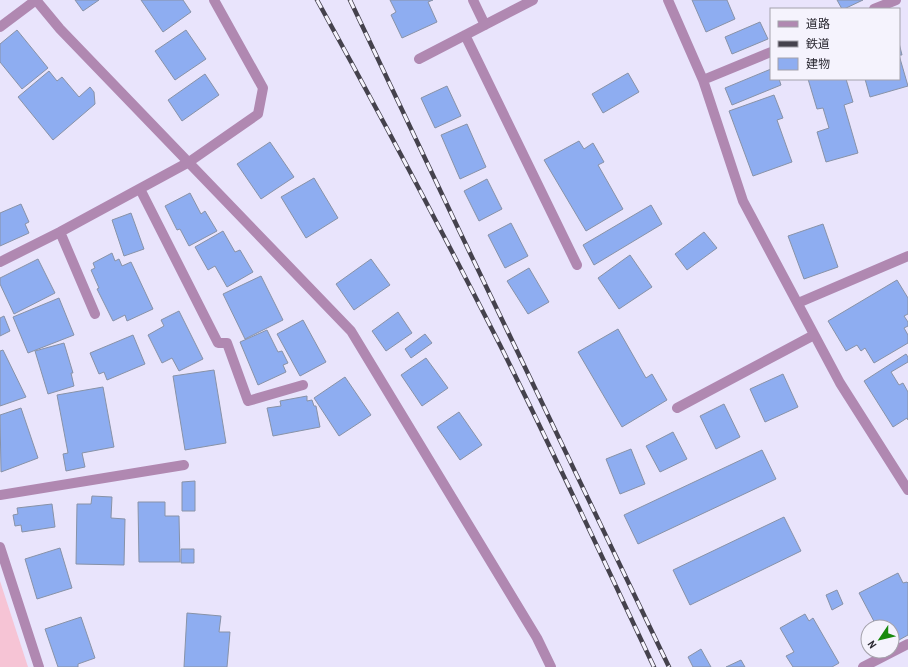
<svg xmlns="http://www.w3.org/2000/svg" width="908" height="667" font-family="'Archivo Narrow','Noto Sans JP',sans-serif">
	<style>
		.green { fill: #f6c4d5 }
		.building { fill: #8eadf1; stroke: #8892a7 }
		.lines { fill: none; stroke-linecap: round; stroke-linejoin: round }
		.minor { stroke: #b088b1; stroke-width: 10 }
		.rail-casing { stroke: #45424d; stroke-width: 4.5 }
		.rail { stroke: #f5f3fd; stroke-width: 3; stroke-dasharray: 9; stroke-linecap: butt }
	</style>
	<rect width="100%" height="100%" fill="#e9e4fc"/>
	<path class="green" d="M0,581L28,667H0Z"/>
	<path class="building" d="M75,0H99L83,11Z
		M141,0H183L191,12L163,32Z
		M390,0H433L428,2L437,22L402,38L391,15L396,12Z
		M692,0H727L735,19L706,32Z
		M837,0H863L844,9H842Z
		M760,22L768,39L732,54L725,37Z
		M17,30L48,68L22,89L0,62V44Z
		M186,30L206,59L175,80L155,51Z
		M899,43L902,55H899L908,86L870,97L865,79H899Z
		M771,69V79H779L781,85L732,105L725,88Z
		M49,71L57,81L62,77L79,97L90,87L94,92L95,104L53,140L18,97Z
		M628,73L639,92L603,113L592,94Z
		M205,74L219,95L182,121L168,100Z
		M808,79H846L853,102L844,105L858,153L826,162L817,132L829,128L823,108L817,109Z
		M447,86L461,116L435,128L421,98Z
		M774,95L783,118L777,120L792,162L753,176L729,111Z
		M467,124L486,167L460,179L441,135Z
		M579,141L584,149L593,143L604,162L598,165L623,209L586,231L544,160Z
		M270,142L294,177L261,199L237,164Z
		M314,178L338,218L306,238L281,197Z
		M487,179L502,209L479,221L464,191Z
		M190,193L201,214L205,211L217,231L189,246L180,229L177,230L165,206Z
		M21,204L29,222L25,224L29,233L0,246V213Z
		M651,205L662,224L594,265L583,245Z
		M131,213L144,249L124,256L112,220Z
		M511,223L528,256L505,268L488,235Z
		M823,224L838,267L804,279L788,236Z
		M223,231L235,252L240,250L253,272L227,287L215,266L208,270L195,247Z
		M704,232L717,248L687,270L675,254Z
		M112,253L115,261L119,259L122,266L131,262L153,309L127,321L125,315L113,321L97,289L99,288L91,270L95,268L93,263Z
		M630,255L652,287L619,309L598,278Z
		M38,259L55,293L14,314L0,284V278Z
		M371,259L390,285L354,310L336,284Z
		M529,268L549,302L528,314L507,281Z
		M261,276L283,320L245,339L223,294Z
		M897,280L908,298V314L904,316L908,322V326L904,328L908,335V343L874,363L865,348L861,351L857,345L846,351L828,321Z
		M59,298L74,335L28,353L13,317Z
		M179,311L203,359L179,371L172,358L162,363L148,335L164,326L161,320Z
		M398,312L412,333L386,351L372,331Z
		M4,316L10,331L0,336V318Z
		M303,320L326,362L300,376L277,334Z
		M618,329L646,378L652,374L667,400L622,427L578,352Z
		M267,330L278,352L282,351L288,363L283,365L286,372L258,385L240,342Z
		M425,334L432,343L411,358L405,349Z
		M133,335L145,364L107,380L104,372L99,374L90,353Z
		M64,343L73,373H71L74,386L48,394L35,351Z
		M3,350L26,397L0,406V351Z
		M906,354L908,357V362L891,372L899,385L903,383L908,392V420L907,418L893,427L864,381Z
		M426,358L448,388L422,406L401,375Z
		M214,370L226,443L185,450L173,376Z
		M783,374L798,407L765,422L750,389Z
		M345,377L371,415L339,436L314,398Z
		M103,387L114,447L82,453L85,467L66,471L63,454L68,453L57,395Z
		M307,396V401L312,400L314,406H316L320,427L273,436L267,408L281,406L280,401Z
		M724,404L740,437L716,449L700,416Z
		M21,408L38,458L1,472L0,415Z
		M459,412L482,445L460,460L437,427Z
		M673,432L687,459L660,472L646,446Z
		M631,449L645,484L620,494L606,459Z
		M762,450L776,479L638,544L624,515Z
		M195,481V511H182V482Z
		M92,496L112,497L111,518L125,519L124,565L76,564L77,504H91Z
		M138,502H165V516H179L180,562H139Z
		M52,504L55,527L22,532L21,525L15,526L13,515L18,514L17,508Z
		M784,517L801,551L690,605L673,570Z
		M60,548L72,588L37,599L25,559Z
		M181,549H194V563H181Z
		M898,573L903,583L907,582L908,583V635L899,640L894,631L892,632V627H877L859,593Z
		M837,590L843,604L832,610L826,595Z
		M187,613L221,616L219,632H230L227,667H184Z
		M805,614L809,621L813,618L839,663L832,667H793L786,656L794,652L780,628Z
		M81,617L95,658L78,664V667H58L45,629Z
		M701,649L711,667H693L688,657Z
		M741,660L745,667H726Z"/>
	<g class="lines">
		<path class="minor" d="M36,0L60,29L351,331L537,638L551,667
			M473,0L485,25
			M668,0L703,80L743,201L840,383L908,490
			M874,9L896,0
			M0,27L36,0
			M465,35L577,265
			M419,59L533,0
			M703,80L771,52
			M140,189L218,343H227L248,401L303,385
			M60,232L95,314
			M0,262L60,232L189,162L258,114L263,88L214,0
			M798,303L908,256
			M677,408L814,335
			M0,495L184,465
			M0,547L39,667
			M863,667L908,644"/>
		<g class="rail-casing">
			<path id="rail" d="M317,0C380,114 441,229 500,345C553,451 603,559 654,667
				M350,0L458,228L669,667"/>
		</g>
		<use href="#rail" class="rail"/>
	</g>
	<rect x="770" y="8" width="130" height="72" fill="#f5f3fd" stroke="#a4a2ab"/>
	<rect x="778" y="21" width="20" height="6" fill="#b088b1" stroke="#a4a2ab"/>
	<text x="806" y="28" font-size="12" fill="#2a2831">道路</text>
	<rect x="778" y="41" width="20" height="6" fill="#45424d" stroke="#a4a2ab"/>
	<text x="806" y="48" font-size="12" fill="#2a2831">鉄道</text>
	<rect x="778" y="58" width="20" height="12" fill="#8eadf1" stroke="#a4a2ab"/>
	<text x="806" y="68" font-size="12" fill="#2a2831">建物</text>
	<g transform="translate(880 639) rotate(235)"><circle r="19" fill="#f5f3fd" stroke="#a4a2ab"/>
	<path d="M0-3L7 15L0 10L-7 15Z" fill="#188a0d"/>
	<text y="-6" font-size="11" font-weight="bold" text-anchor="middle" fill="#2a2831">N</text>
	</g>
</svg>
